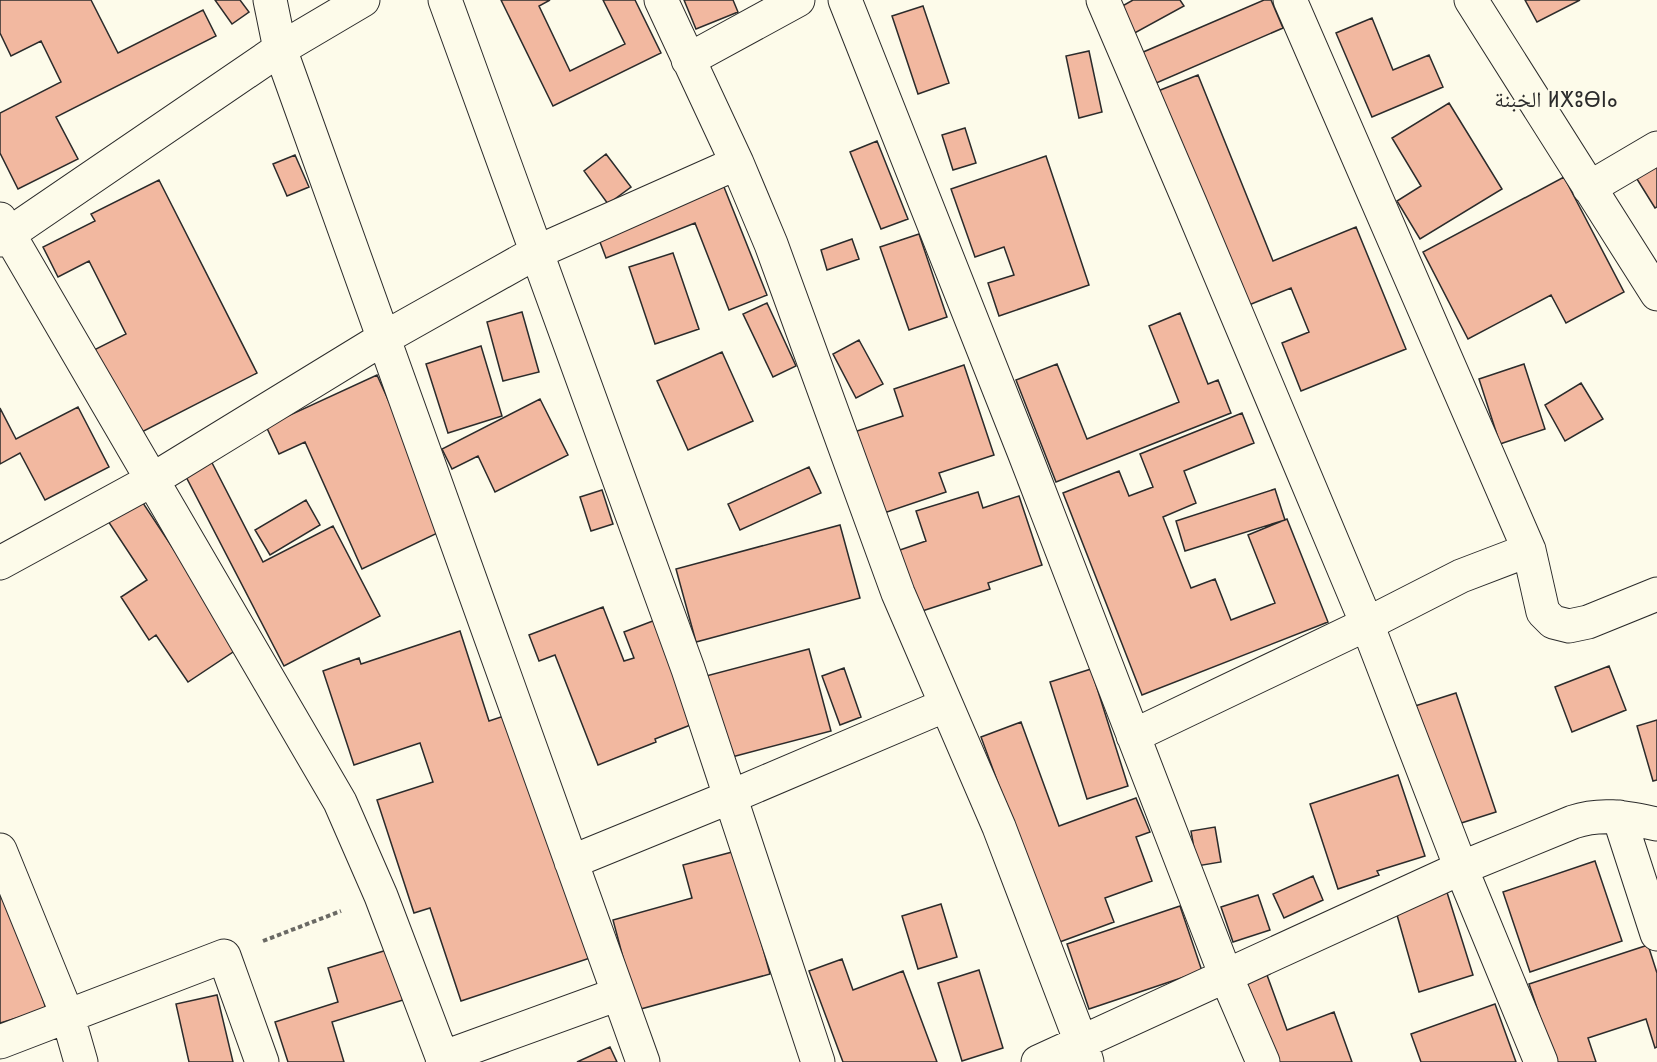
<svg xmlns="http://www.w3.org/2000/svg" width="1657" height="1062" font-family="'Fira Sans','Noto Naskh Arabic','Noto Sans Tifinagh',sans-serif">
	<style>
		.building { fill: #f2b8a0; stroke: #2b2b2b; stroke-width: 1.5 }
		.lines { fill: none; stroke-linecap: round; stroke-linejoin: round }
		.street-casing { stroke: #2b2b2b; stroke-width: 35 }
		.path { stroke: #6a6964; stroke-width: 4; stroke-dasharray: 4.5 3; stroke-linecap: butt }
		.street { stroke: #fdfbea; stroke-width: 33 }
		.labels { text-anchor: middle; stroke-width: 4.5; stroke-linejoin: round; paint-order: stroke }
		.quarter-label { font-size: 22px; fill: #2b2b2b; stroke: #fdfbea }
	</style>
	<rect width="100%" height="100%" fill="#fdfbea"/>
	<path class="building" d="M0,0H91L118,53L203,10L216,36L56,117L78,159L18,189L0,153V113L61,82L41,41L11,56L0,33Z
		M215,0H240L249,12L232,24Z
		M501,0H550L539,6L570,71L625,44L603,0H635L661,53L553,106Z
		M684,0H733L738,12L696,29Z
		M1133,0H1180L1184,6L1131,35L1117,9Z
		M1264,0H1271L1283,28L1154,84L1141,53Z
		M1525,0H1580L1537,22Z
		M923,6L949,83L918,94L892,16Z
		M1372,18L1393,70L1429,55L1443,87L1372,117L1336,33Z
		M1089,51L1102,112L1079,118L1066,56Z
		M1198,75L1273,261L1356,227L1406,349L1301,391L1282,343L1309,332L1291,288L1244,307L1158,91Z
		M1449,103L1502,189L1420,239L1397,201L1421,186L1392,138Z
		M965,128L976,163L953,170L942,135Z
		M877,141L908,219L881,229L850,152Z
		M606,154L631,187L608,204L584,171Z
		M295,155L309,187L287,196L273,164Z
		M1046,156L1089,285L999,316L988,283L1014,275L1004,247L975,257L951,189Z
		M1657,157V207L1655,208L1632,171Z
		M718,172L767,295L729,310L695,223L606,258L592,221Z
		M1564,177L1624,292L1566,323L1551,295L1468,339L1423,252Z
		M159,180L257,373L134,436L92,351L126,334L89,261L58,277L43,247L95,221L91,214Z
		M919,234L947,317L909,330L880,247Z
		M852,239L859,259L827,270L821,250Z
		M673,253L699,329L655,344L629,267Z
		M767,303L796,366L773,377L743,314Z
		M522,312L539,372L503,381L487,322Z
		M1180,313L1208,384L1218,380L1231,413L1056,482L1016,380L1057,364L1087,439L1179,402L1149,326Z
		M859,340L883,384L856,398L833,354Z
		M481,346L502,416L448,433L426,364Z
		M722,352L753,421L688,450L657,381Z
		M1524,364L1545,429L1500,444L1479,379Z
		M964,365L994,455L939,473L946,492L881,514L854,432L903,416L894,389Z
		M377,375L446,529L362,569L305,442L279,454L266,426Z
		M1581,383L1603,419L1565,441L1545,405Z
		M540,399L568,455L495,492L478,456L452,469L442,449Z
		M78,407L109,467L45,500L20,453L0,464V408L16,439Z
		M1242,413L1254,443L1184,471L1196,503L1163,517L1191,588L1215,579L1231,620L1275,603L1248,535L1287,519L1328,622L1142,695L1063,493L1119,471L1129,496L1153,487L1140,454Z
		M208,455L263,562L333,526L380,616L284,666L182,469Z
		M809,467L821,493L740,530L728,504Z
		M1275,489L1285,520L1185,551L1176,521Z
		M602,490L613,524L591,531L580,497Z
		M978,492L983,508L1019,496L1042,565L988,583L990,589L916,613L897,551L926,541L916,511Z
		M141,500L239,648L188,682L156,635L149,640L121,597L147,580L108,521Z
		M306,500L320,525L270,555L255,530Z
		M840,525L860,598L696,642L676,569Z
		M603,607L624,661L634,658L624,632L658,619L698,722L655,739L656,742L598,765L555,655L539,661L529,635Z
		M460,631L489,721L513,713L593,957L461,1001L430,908L414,913L377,800L433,782L420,743L354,765L323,671L359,658L361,664Z
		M809,649L831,731L728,758L706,676Z
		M1609,666L1626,710L1572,732L1555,687Z
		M844,668L861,717L840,725L822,676Z
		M1091,669L1128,786L1087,799L1050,682Z
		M1456,693L1496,812L1455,825L1415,706Z
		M1657,720V780L1653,781L1637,726Z
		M1021,722L1059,826L1136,798L1150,832L1136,837L1152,881L1105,898L1114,922L1057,943L981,737Z
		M1398,775L1425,856L1377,871L1379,875L1338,889L1310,804Z
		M1215,827L1221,862L1197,866L1191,831Z
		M736,851L770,974L637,1010L613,920L692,898L683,865Z
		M1595,861L1622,941L1530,972L1503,892Z
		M1313,876L1323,900L1284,918L1273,894Z
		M1445,886L1473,975L1419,992L1393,901Z
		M9,889L46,1009L0,1023V891Z
		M1258,895L1270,930L1233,942L1221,907Z
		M941,904L957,957L918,969L902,916Z
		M1180,906L1202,971L1089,1009L1067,944Z
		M1648,945L1657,973V1047L1655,1048L1646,1019L1588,1038L1596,1062H1555L1529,984Z
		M387,950L403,1000L332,1022L344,1062H288L275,1022L338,1002L328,968Z
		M842,959L853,990L903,971L937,1062H843L809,971Z
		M1263,964L1287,1030L1334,1012L1352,1062H1268L1235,974Z
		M979,970L1003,1048L962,1061L938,983Z
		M217,995L233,1062H189L176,1004Z
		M1495,1004L1516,1062H1421L1411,1034Z
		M610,1047L617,1062H577Z"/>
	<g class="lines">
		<g class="street-casing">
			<path id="street" d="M270,0L280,49L643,1062
				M445,0L688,669L818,1062
				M661,0L737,163L771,244L898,593L999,827L1081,1042L1087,1062
				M845,0L1024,452L1226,976L1263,1062
				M1103,0L1190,203L1367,624L1461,868L1541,1062
				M1290,0L1529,550
				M1471,0L1657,294
				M688,60L798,0
				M1589,188L1657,148
				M0,219L340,802L381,896L444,1062
				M0,240L280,49L363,0
				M0,563L152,480L384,338L537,252L737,163
				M1133,736L1367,624L1461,576L1529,550L1543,612L1553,622L1569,626L1588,622L1657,594
				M1619,817L1657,934
				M0,850L68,1017L81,1062
				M571,862L730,797L946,705
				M0,1042L224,956L262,1062
				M442,1058L618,994
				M1038,1062L1461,868L1573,822C1603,812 1627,818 1657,824"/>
		</g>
		<path class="path" d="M263,941L341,911"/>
		<use href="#street" class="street"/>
	</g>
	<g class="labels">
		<g class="quarter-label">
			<text x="1556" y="107">الخبنة ⵍⵅⵓⴱⵏⴰ</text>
		</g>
	</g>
</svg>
